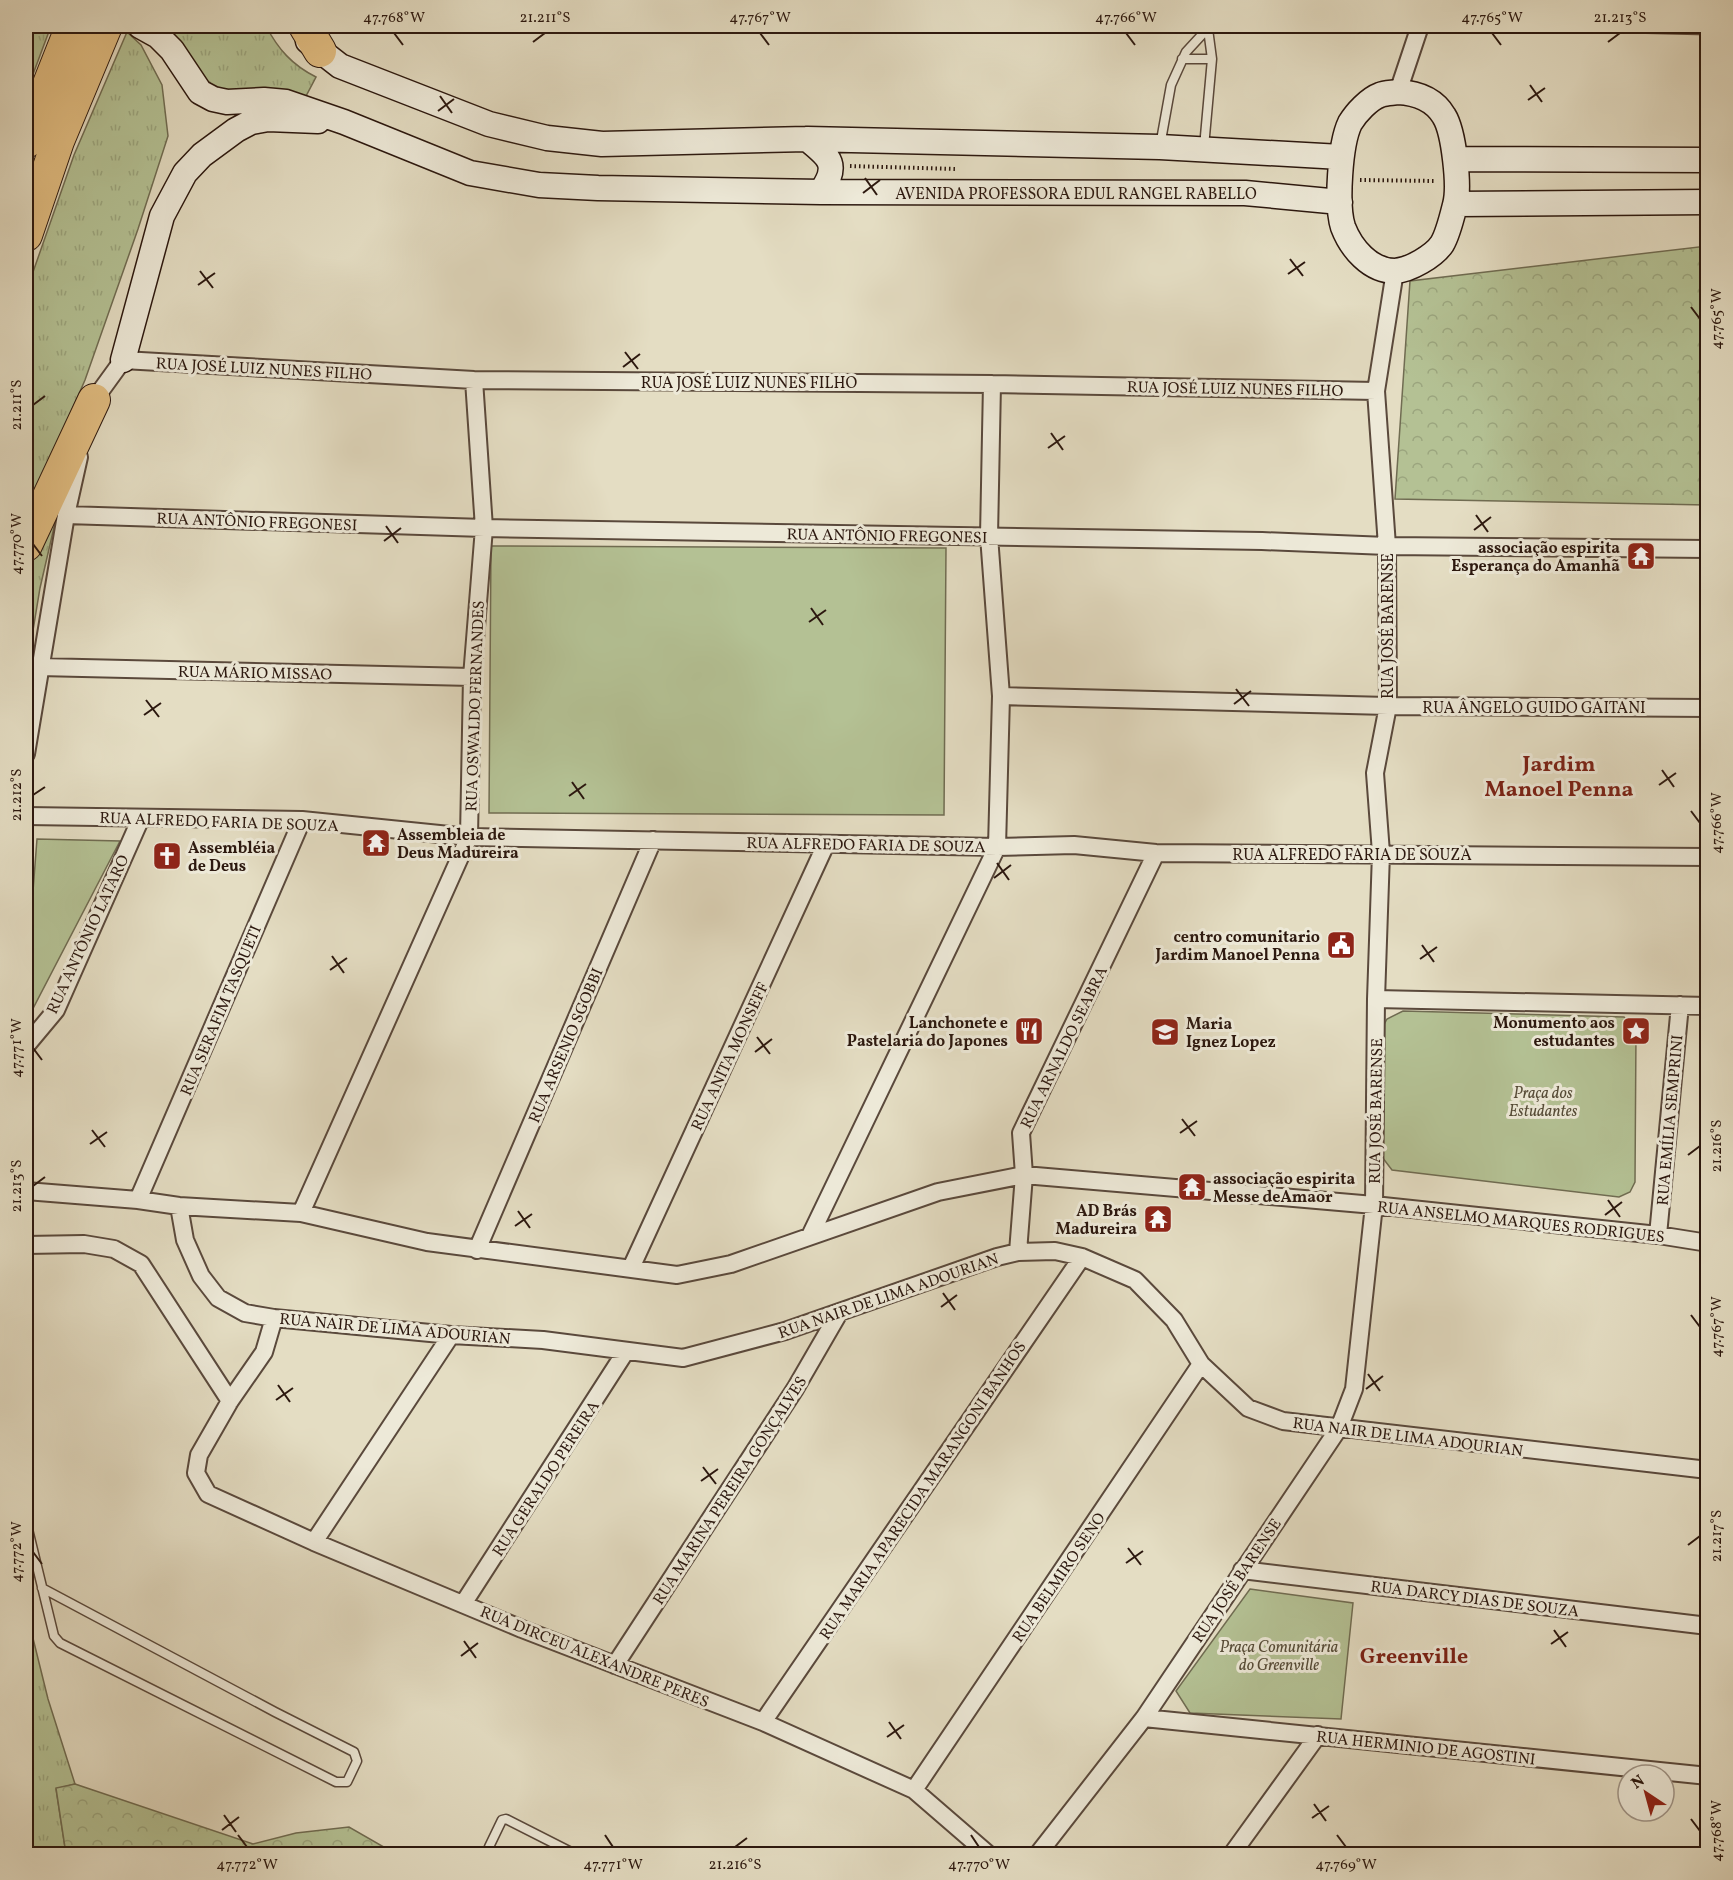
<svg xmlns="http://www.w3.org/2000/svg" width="1733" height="1880" font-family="Vollkorn,serif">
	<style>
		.grass { fill: url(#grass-tufts); stroke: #706c52; stroke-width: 1.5 }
		.forest { fill: url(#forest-crowns); stroke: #706c52; stroke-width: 1.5 }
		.green { fill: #b4c194; stroke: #706c52; stroke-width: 1.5 }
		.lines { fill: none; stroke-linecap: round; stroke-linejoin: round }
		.lane-casing { stroke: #5a493c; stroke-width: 11 }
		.street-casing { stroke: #5a493c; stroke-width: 20 }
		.secondary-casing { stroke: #2c180f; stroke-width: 27 }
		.highway-casing { stroke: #2c180f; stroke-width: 34 }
		.path { stroke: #2c180f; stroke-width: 4; stroke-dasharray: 1.5 3; stroke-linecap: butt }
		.lane { stroke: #ede9d8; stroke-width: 8 }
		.street { stroke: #ede9d8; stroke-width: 16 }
		.secondary { stroke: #ede9d8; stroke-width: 24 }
		.highway { stroke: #e2be82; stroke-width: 32 }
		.ticks { fill: none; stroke: #2c180f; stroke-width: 2 }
		.labels { text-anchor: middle; stroke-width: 6; stroke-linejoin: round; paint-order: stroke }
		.street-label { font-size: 16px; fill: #2c180f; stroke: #ede9d8 }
		.poi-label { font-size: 16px; font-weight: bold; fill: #2c180f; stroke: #ede9d8; text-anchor: end }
		.park-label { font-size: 16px; font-style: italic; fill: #554b37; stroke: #ede9d8 }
		.district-label { font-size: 22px; font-weight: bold; fill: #7a1f14; stroke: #ede9d8 }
		.neatline { fill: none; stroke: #2c180f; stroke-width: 2 }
		.ticks-label { font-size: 15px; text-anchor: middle; fill: #2c180f }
	</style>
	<defs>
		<pattern id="grass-tufts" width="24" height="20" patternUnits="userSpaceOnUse" patternTransform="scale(1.5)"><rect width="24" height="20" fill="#b4c194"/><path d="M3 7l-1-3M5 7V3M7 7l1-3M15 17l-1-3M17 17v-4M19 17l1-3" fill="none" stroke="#9ba57e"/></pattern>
		<pattern id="forest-crowns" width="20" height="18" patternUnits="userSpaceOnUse" patternTransform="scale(1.5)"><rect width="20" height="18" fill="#b4c194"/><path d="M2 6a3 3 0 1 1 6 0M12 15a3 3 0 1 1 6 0" fill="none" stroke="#9ba57e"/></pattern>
	</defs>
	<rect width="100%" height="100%" fill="#e4ddc3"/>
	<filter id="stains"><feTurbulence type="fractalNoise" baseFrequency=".00333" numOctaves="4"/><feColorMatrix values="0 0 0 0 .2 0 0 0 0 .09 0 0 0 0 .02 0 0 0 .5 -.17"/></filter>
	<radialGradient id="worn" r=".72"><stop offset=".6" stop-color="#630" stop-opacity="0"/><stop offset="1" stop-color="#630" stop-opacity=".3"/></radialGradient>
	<path class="grass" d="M26,26H51L26,93Z
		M151,26H266C278,49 292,65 316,77L306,96L283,90H223L212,88Z
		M127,32L141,45L162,85L168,136L138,229L85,380L26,515V292L74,155Z
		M61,497L40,588L26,673V564L54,499Z
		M26,1610L48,1699L75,1784L56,1789L66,1854H26Z"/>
	<path class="forest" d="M1707,246V505L1395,499L1410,281Z
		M75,1784L253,1844L296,1833L349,1827L396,1854H66L56,1788Z"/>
	<path class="green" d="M491,546L946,548L944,815L489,813Z
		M37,839L120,841L26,1022V982Z
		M1403,1011L1624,1017L1636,1031L1635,1182L1630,1192L1619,1197L1392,1170L1379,1153L1381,1030L1387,1019Z
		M1250,1589L1353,1603L1341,1719L1190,1713L1176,1691Z"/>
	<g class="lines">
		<g class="lane-casing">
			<path id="lane" d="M1542,26L1708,30
				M1182,59H1212
				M1160,146L1171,85L1186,52L1210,26
				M1204,147L1212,59L1208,29
				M26,1521L54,1636L60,1643L336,1782H347L357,1761L354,1752L275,1712L42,1588
				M493,1854L489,1847L502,1820L506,1819L575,1854"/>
		</g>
		<g class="street-casing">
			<path id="street" d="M1398,92L1420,26
				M92,406L94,400L123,360L474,380L992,384L1376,391
				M66,515L484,528L1262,541L1387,546L1708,549
				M39,667L472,677
				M1001,696L1388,706L1708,708
				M26,754L66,515L79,457
				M26,816L302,820L469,837L997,847L1074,845L1156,853L1708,857
				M1376,999L1708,1006
				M26,1046L56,1010L141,818
				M26,1191L138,1200L179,1206L301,1213L427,1242L677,1275L731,1264L938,1192L1024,1175L1374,1205L1658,1235L1708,1243
				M138,1200L302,820
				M179,1206L185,1240L201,1276L218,1298L245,1313L274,1318L451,1335L543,1340L683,1358L785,1331L997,1257L1018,1252L1055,1251L1082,1257L1135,1280L1174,1320L1201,1364L1248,1408L1283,1421L1708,1470
				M301,1213L469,837L472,677L484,528L474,380
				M1658,1235L1680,1005
				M810,1236L997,847L1001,696L989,536L992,384
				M26,1245L84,1244L114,1249L141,1264L230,1401
				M477,1250L653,840
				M1018,1252L1024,1175L1021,1133L1156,853
				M631,1268L826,844
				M274,1318L264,1352L230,1401L199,1455L196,1473L208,1494L314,1542L522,1629L763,1722L914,1790L988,1854
				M314,1542L451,1335
				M1242,1570L1708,1626
				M463,1604L626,1351
				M615,1665L795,1389L839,1313
				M1144,1718L1708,1776
				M763,1722L1082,1257
				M914,1790L1201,1364
				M1038,1854L1144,1718L1339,1428L1354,1389L1374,1205L1376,999L1381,853L1375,773L1388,706L1387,546L1376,391L1395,271
				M1232,1854L1318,1735"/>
		</g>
		<g class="secondary-casing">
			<path id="secondary" d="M140,26L158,36L172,50L200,92L213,99L227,102L264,100L286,102L344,122L470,173L539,185L598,188L821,192L1245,193L1340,202
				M308,41L340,66L489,124L547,138L602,144L807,139L1160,147L1341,157
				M1398,92C1416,93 1434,99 1444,116C1454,132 1460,187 1455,205C1452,217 1448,234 1442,244C1434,256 1410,270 1395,271C1370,271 1351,248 1343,227C1336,205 1340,144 1350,123C1356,113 1369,99 1380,95C1385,93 1392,93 1398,92Z
				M807,139C829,157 840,164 821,192
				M1455,159L1708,160
				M1456,204L1708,202
				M123,360L162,216L185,173L202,155L236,130L251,122L268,119L318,121"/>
		</g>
		<g class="highway-casing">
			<path id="highway" d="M305,26L320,51
				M26,142L72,26
				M26,235L58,141L106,26
				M26,545L94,400"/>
		</g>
		<path class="path" d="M850,166L957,169
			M1360,180L1436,181"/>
		<use href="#lane" class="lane"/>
		<use href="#street" class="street"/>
		<use href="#secondary" class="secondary"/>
		<use href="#highway" class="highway"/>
	</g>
	<path class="ticks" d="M394,33L403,45M760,33L769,45M1126,33L1135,45M1492,33L1501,45M533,42L545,33M1608,42L1620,33M1530,85L1542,102M440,96L452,113M1528,100L1545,88M438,111L454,99M865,178L877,195M863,193L880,180M1290,259L1303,276M200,271L213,288M1288,274L1305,262M198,285L215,273M1691,307L1700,319M625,352L638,369M623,367L640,354M33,405L45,396M1051,433L1063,450M1048,448L1065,436M1476,515L1488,532M386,526L398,543M1474,530L1491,517M384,541L401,528M33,544L42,556M811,608L823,625M809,622L826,610M1236,689L1249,706M146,700L159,717M1234,704L1251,691M144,715L161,703M1662,770L1674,787M572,782L584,799M1659,785L1676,773M33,795L45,787M569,796L586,784M1691,811L1700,823M997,863L1009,880M994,878L1011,865M1422,945L1434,962M332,956L344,973M1420,959L1437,947M330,970L347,958M757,1037L770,1054M33,1048L42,1060M755,1052L772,1039M1182,1119L1195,1136M92,1130L105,1147M1180,1133L1197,1121M90,1144L107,1132M1688,1155L1700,1146M33,1186L45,1177M1608,1200L1620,1217M518,1211L530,1228M1605,1215L1622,1202M515,1226L532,1214M943,1293L955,1310M941,1307L957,1295M1691,1315L1700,1327M1368,1374L1380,1391M278,1385L290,1402M1366,1389L1383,1376M276,1400L293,1388M703,1467L716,1484M701,1481L718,1469M1688,1545L1700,1536M1128,1548L1141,1565M33,1552L42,1564M1126,1563L1143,1551M1554,1630L1566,1647M464,1641L476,1658M1551,1644L1568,1632M461,1656L478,1643M889,1722L901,1739M887,1737L904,1725M1314,1804L1326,1821M224,1815L236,1832M1312,1818L1329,1806M1691,1819L1700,1831M222,1830L239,1817M238,1835L247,1847M605,1835L613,1847M971,1835L979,1847M1337,1835L1346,1847M735,1847L747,1838"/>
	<defs>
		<g id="temple-square" transform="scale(1.5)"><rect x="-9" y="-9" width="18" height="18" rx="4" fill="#8f2418" stroke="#ede9d8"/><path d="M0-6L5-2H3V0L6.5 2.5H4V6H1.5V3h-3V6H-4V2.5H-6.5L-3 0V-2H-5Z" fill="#fff"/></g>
		<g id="church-square" transform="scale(1.5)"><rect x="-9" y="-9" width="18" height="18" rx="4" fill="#8f2418" stroke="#ede9d8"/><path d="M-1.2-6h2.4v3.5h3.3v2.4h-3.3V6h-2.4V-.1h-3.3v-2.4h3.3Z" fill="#fff"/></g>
		<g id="civic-square" transform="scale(1.5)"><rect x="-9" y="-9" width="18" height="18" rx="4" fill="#8f2418" stroke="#ede9d8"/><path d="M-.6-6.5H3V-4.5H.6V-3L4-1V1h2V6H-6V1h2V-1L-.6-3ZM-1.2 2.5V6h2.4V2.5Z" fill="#fff"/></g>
		<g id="restaurant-square" transform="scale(1.5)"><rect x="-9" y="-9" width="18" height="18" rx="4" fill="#8f2418" stroke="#ede9d8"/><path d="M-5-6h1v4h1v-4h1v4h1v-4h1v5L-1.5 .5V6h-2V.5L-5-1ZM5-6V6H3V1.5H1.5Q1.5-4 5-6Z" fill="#fff"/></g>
		<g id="sight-square" transform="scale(1.5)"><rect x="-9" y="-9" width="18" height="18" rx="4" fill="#8f2418" stroke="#ede9d8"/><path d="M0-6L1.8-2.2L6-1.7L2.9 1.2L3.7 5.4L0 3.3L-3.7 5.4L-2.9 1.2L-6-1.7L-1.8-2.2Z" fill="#fff"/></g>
		<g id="school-square" transform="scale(1.5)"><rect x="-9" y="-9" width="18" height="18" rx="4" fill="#8f2418" stroke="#ede9d8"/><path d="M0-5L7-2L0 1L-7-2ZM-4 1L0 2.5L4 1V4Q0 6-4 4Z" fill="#fff"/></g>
	</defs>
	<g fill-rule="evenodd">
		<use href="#temple-square" x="1641" y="556"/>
		<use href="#temple-square" x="376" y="843"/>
		<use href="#church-square" x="167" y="856"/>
		<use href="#civic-square" x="1341" y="945"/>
		<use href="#restaurant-square" x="1029" y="1031"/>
		<use href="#sight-square" x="1636" y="1031"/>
		<use href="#school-square" x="1165" y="1032"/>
		<use href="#temple-square" x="1192" y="1187"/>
		<use href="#temple-square" x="1158" y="1219"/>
	</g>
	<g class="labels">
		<g class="street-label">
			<text x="1076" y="199">AVENIDA PROFESSORA EDUL RANGEL RABELLO</text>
			<text transform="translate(264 368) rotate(3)" y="6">RUA JOSÉ LUIZ NUNES FILHO</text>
			<text x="749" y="388">RUA JOSÉ LUIZ NUNES FILHO</text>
			<text transform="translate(1235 388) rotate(1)" y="6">RUA JOSÉ LUIZ NUNES FILHO</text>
			<text transform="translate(257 521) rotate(2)" y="6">RUA ANTÔNIO FREGONESI</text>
			<text transform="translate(887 535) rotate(1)" y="6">RUA ANTÔNIO FREGONESI</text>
			<text transform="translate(1387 626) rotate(-90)" y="6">RUA JOSÉ BARENSE</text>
			<text transform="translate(255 672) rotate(1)" y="6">RUA MÁRIO MISSAO</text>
			<text transform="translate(474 706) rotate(-88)" y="6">RUA OSWALDO FERNANDES</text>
			<text x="1534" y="713">RUA ÂNGELO GUIDO GAITANI</text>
			<text transform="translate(219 821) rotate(2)" y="6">RUA ALFREDO FARIA DE SOUZA</text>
			<text transform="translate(866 844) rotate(1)" y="6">RUA ALFREDO FARIA DE SOUZA</text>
			<text x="1352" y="860">RUA ALFREDO FARIA DE SOUZA</text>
			<text transform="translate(87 934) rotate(-65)" y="6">RUA ANTÔNIO LATARO</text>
			<text transform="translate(220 1010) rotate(-67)" y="6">RUA SERAFIM TASQUETI</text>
			<text transform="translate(565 1045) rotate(-67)" y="6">RUA ARSENIO SGOBBI</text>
			<text transform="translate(1063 1047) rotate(-64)" y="6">RUA ARNALDO SEABRA</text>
			<text transform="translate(729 1056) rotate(-65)" y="6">RUA ANITA MONSEFF</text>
			<text transform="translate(1375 1111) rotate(-89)" y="6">RUA JOSÉ BARENSE</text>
			<text transform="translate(1669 1120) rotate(-85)" y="6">RUA EMÍLIA SEMPRINI</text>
			<text transform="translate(1521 1221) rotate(6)" y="6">RUA ANSELMO MARQUES RODRIGUES</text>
			<text transform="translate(888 1295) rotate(-19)" y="6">RUA NAIR DE LIMA ADOURIAN</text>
			<text transform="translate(395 1328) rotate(5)" y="6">RUA NAIR DE LIMA ADOURIAN</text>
			<text transform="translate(1408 1436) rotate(7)" y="6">RUA NAIR DE LIMA ADOURIAN</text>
			<text transform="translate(545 1478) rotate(-57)" y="6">RUA GERALDO PEREIRA</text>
			<text transform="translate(729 1490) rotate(-57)" y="6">RUA MARINA PEREIRA GONÇALVES</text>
			<text transform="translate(922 1490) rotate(-56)" y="6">RUA MARIA APARECIDA MARANGONI BANHOS</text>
			<text transform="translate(1058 1577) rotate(-56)" y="6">RUA BELMIRO SENO</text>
			<text transform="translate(1236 1580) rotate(-56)" y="6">RUA JOSÉ BARENSE</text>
			<text transform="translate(1475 1598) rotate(7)" y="6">RUA DARCY DIAS DE SOUZA</text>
			<text transform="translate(595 1656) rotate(22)" y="6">RUA DIRCEU ALEXANDRE PERES</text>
			<text transform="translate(1426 1747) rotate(6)" y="6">RUA HERMINIO DE AGOSTINI</text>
		</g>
		<g class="poi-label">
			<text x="1620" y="553">associação espirita<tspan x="1620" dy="18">Esperança do Amanhã</tspan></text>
			<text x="397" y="840" text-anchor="start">Assembleia de<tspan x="397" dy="18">Deus Madureira</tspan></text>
			<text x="188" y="853" text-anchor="start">Assembléia<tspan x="188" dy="18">de Deus</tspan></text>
			<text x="1320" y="942">centro comunitario<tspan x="1320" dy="18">Jardim Manoel Penna</tspan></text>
			<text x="1008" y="1028">Lanchonete e<tspan x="1008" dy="18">Pastelaria do Japones</tspan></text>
			<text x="1615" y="1028">Monumento aos<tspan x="1615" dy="18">estudantes</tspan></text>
			<text x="1186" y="1029" text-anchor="start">Maria<tspan x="1186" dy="18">Ignez Lopez</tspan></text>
			<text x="1213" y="1184" text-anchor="start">associação espirita<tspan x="1213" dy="18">Messe deAmaor</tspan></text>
			<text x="1137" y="1216">AD Brás<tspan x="1137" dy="18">Madureira</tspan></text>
		</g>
		<g class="park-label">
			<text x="1543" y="1098">Praça dos<tspan x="1543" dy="18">Estudantes</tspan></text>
			<text x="1279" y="1652">Praça Comunitária<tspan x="1279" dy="18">do Greenville</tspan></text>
		</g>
		<g class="district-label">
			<text x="1559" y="771">Jardim<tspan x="1559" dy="25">Manoel Penna</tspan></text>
			<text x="1414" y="1663">Greenville</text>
		</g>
	</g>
	<rect width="1733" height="1880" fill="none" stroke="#e4ddc3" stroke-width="66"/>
	<g transform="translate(1646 1793) rotate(324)"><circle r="28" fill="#ede9d8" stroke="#a09588" stroke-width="1.5"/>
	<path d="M0-4.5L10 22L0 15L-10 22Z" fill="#8f2418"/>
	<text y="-9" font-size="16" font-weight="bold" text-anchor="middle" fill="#2c180f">N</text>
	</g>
	<rect x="33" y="33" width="1667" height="1814" class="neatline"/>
	<g class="ticks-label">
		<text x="394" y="22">47.768°W</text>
		<text x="545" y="22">21.211°S</text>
		<text x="760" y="22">47.767°W</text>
		<text x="1126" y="22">47.766°W</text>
		<text x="1492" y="22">47.765°W</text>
		<text x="1620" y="22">21.213°S</text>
		<text transform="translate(1716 319) rotate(-90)" y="5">47.765°W</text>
		<text transform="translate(16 405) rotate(-90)" y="5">21.211°S</text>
		<text transform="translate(16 544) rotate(-90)" y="5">47.770°W</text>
		<text transform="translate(16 795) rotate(-90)" y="5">21.212°S</text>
		<text transform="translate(1716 823) rotate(-90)" y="5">47.766°W</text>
		<text transform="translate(16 1048) rotate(-90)" y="5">47.771°W</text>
		<text transform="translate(1716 1146) rotate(-90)" y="5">21.216°S</text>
		<text transform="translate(16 1186) rotate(-90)" y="5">21.213°S</text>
		<text transform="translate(1716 1327) rotate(-90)" y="5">47.767°W</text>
		<text transform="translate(1716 1536) rotate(-90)" y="5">21.217°S</text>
		<text transform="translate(16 1552) rotate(-90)" y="5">47.772°W</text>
		<text transform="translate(1716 1831) rotate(-90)" y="5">47.768°W</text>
		<text x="247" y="1869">47.772°W</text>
		<text x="613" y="1869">47.771°W</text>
		<text x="735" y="1869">21.216°S</text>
		<text x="979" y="1869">47.770°W</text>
		<text x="1346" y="1869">47.769°W</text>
	</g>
	<rect width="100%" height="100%" filter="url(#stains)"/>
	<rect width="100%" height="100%" fill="url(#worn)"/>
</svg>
